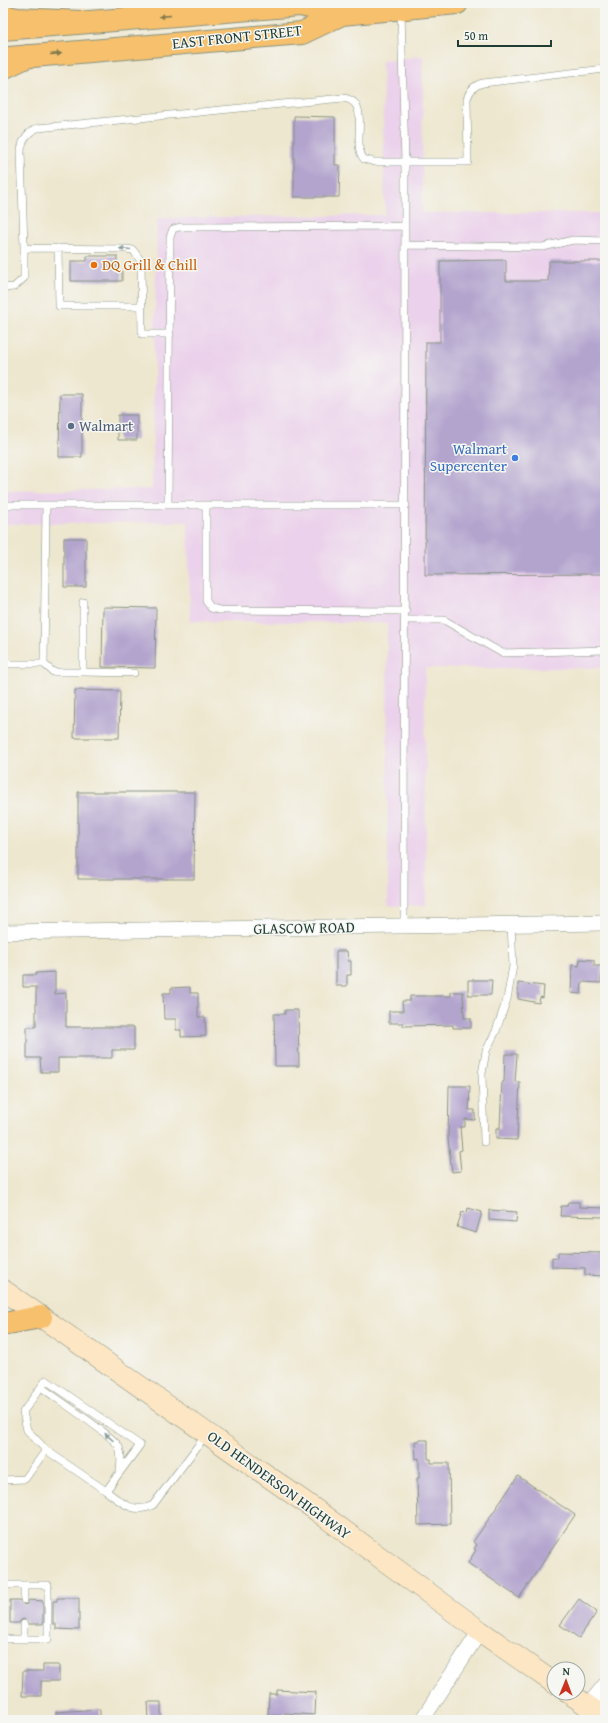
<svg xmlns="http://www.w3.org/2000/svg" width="608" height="1723" font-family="'Gentium Book Plus',serif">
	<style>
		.built { fill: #ebd1eb }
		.building { fill: #b3a4ce }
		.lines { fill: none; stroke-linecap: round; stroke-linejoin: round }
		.service-casing { stroke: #869282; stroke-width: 8 }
		.minor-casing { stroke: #869282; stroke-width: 16 }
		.secondary-casing { stroke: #869282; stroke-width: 22 }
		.primary-casing { stroke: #869282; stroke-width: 24 }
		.trunk-casing { stroke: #869282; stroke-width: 24 }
		.service { stroke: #fff; stroke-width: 7 }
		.minor { stroke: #fff; stroke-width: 15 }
		.secondary { stroke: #fce6c4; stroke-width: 21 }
		.primary { stroke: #f7c06c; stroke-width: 22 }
		.trunk { stroke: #f7c06c; stroke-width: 22 }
		.oneway { fill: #80784d }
		.oneway2 { fill: #8f9e9a }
		.food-dot { fill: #e8710a; stroke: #f6f6f2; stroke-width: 1.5 }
		.service-dot { fill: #5c6f8a; stroke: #f6f6f2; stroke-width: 1.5 }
		.shop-dot { fill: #3f7fe0; stroke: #f6f6f2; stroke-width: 1.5 }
		.labels { text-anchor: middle; stroke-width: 3; stroke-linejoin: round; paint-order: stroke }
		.street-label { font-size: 15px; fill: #1f3d34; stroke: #f6f6f2 }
		.food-label { font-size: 15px; fill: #c56008; stroke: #f6f6f2; text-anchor: start }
		.service-label { font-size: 15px; fill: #4e5e75; stroke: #f6f6f2; text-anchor: start }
		.shop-label { font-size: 15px; fill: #366cbe; stroke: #f6f6f2; text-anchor: end }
	</style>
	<rect width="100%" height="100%" fill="#f6f6f2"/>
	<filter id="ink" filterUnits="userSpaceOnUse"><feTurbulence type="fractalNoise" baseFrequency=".025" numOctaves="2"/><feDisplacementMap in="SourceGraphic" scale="8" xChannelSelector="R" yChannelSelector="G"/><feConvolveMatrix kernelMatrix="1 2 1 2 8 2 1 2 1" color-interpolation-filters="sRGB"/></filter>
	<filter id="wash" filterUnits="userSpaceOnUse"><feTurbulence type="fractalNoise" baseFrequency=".012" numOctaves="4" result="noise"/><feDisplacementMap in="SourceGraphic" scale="16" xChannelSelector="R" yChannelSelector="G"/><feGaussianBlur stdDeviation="0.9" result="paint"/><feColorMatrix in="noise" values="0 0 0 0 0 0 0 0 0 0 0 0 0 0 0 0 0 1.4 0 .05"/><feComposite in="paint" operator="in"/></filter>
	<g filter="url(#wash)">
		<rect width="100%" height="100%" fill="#eee7cf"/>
		<path class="built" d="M423,56L422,213H605V668H425L426,905L388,906L387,623L190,621L188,522L3,524V491L152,489L157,218L385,215L382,61Z"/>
		<g id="blocks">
			<path class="building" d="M294,116L335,117V165H340L339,197H294Z
				M87,256H117V271H122V281H71V261H87Z
				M506,260V281H548L549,261H605V574L425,575L426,342H440V261Z
				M60,394H82V457H59Z
				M118,415H137V440H118Z
				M64,538H86V587H64Z
				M103,607L156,608L155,668L102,667Z
				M75,690L120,691L119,738H74Z
				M78,792H195L194,879H78Z
				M336,951H347L348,961H351V975H347V986H336Z
				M580,959L594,960V966H602L601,983L582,982L581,994L571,993L572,965L579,966Z
				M55,972V994L66,993V1027H134V1050H112V1058H58V1072H41L40,1058H27V1027H36V987H23V975H36V973Z
				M468,980H492L491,995H468Z
				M518,983L544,986L543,998L540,997L539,1003L518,999Z
				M190,987V993H198V1017H205L206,1036L181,1037V1030H176V1019H164L163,993H171V988Z
				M451,992H463L464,1018H471V1028H453V1025L403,1026V1023H389V1011H403L402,1001H410V996H451Z
				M285,1010H298L299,1066H275L274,1014H285Z
				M505,1054H517L515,1082H520L517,1140L496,1139V1128H500L502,1082H504Z
				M449,1086H470L469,1110H475V1120L465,1119V1127H460L462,1150L459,1151L461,1171L452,1172L448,1139Z
				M568,1202H579V1207L605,1208V1217L560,1216L561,1206H567Z
				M468,1208L482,1212L476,1233L457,1227L462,1212L467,1213Z
				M489,1210L517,1212L516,1222L489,1220Z
				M558,1252L605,1253L604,1276L585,1275V1268L552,1267V1257L558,1258Z
				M419,1440H428V1459H431V1463H449L450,1524L418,1525L417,1478H419V1458L416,1459L415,1441H419Z
				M518,1476L575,1515L519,1598L468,1563L476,1550L474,1549L477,1545L473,1542Z
				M57,1598H79V1630L56,1629V1624H53V1601H57Z
				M579,1599L597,1612L579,1638L560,1625Z
				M10,1600H19L24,1605L27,1604L29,1600L43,1601V1624H29L24,1619L21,1620L19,1623H10Z
				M43,1665H59V1681H41V1696H22L23,1671H43Z
				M277,1690L316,1692L315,1715L285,1713L284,1716L268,1715L269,1694H277Z
				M148,1702H161V1720H149Z
				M100,1709V1720H56V1712Z"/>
		</g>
	</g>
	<g filter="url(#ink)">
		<use href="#blocks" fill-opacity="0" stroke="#869282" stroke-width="1"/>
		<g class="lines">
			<g class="service-casing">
				<path id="service" d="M401,11L405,162L404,926
					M405,245L543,247L573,240L605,241
					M24,248L126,249L133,250L141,261L142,334H170
					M58,248L59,306H142
					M3,288L14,287L24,278V248L21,151C22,140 27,132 38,128L343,98C373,101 350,144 364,159L374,162H468L467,99C470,90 474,85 483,83L605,69
					M3,505H406
					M168,505L170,237L173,229L180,227L405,226
					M206,505V601L211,608L219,610L406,611
					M406,620H444L502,653L605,650
					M3,664H44L46,505
					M44,664L53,672H83V602
					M83,672L134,673
					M484,1142L482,1074L486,1051L496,1031L507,999L513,966L511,924
					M46,1380L140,1445L106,1491L46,1450L27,1430L23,1412Z
					M41,1387C54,1397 115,1437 119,1447C122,1455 121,1463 120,1471
					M3,1480L25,1479L46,1450
					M106,1491C121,1502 134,1515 153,1505L206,1435
					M3,1585H48V1639H3
					M24,1585V1600
					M24,1624V1639"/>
			</g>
			<g class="minor-casing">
				<path id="minor" d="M3,932L605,923
					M588,1706L605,1685
					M422,1720L480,1631"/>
			</g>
			<g class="secondary-casing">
				<path id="secondary" d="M3,1290L313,1508L480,1631L554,1683
					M569,1693L605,1718"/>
			</g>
			<g class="primary-casing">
				<path id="primary" d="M3,29L300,5L342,14L457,3
					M9,58L302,33L342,14"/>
			</g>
			<g class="trunk-casing">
				<path id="trunk" d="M3,16L17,19L81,22
					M3,68L28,56
					M3,1324L41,1317"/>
			</g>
			<use href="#service" class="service"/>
			<use href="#minor" class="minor"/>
			<use href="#secondary" class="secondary"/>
			<use href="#primary" class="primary"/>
			<use href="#trunk" class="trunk"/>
		</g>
		<defs><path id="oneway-solid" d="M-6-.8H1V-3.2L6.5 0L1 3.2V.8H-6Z"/></defs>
		<g class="oneway">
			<use href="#oneway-solid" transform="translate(165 16) rotate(175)"/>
			<use href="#oneway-solid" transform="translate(56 54) rotate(-5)"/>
		</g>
		<g class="oneway2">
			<use href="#oneway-solid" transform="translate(125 249) rotate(-175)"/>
			<use href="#oneway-solid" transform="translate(109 1437) rotate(-139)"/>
		</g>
	</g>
	<circle class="food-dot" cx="94" cy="265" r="4"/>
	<circle class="service-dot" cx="71" cy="426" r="4"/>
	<circle class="shop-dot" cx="515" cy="458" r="4"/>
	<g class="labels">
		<g class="street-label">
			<text transform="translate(237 37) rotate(-6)" y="5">EAST FRONT STREET</text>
			<text transform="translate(304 928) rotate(-1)" y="5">GLASCOW ROAD</text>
			<text transform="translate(279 1485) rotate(36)" y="5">OLD HENDERSON HIGHWAY</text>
		</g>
		<g class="food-label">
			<text x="102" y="270">DQ Grill &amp; Chill</text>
		</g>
		<g class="service-label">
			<text x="79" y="431">Walmart</text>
		</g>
		<g class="shop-label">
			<text x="507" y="454">Walmart<tspan x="507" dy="17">Supercenter</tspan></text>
		</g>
	</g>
	<rect width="608" height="1723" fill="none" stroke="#f6f6f2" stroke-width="16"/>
	<g transform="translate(566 1681) rotate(1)"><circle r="19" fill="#f6f6f2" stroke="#a0aca6"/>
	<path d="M0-3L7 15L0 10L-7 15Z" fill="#c8321e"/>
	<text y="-6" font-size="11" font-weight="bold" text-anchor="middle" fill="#1f3d34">N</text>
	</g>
	<path d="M458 40v6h93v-6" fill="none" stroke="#1f3d34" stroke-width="2"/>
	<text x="464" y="40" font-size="12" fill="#1f3d34" stroke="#f6f6f2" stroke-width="3" paint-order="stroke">50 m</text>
</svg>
